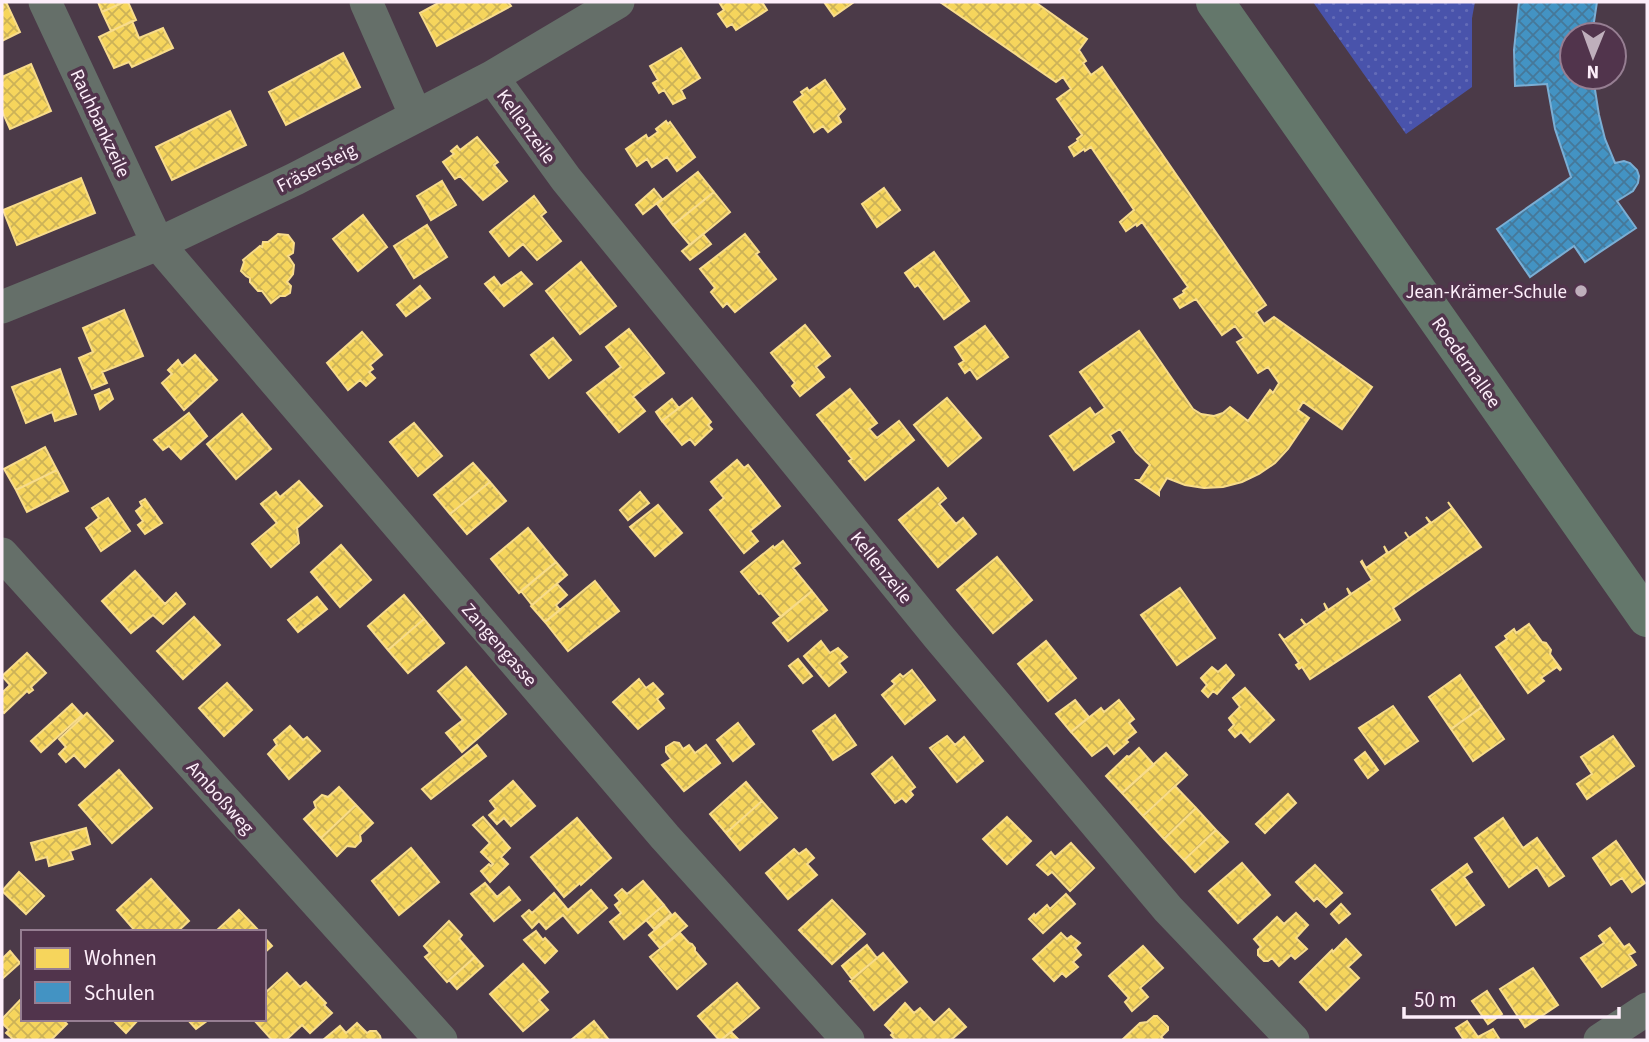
<svg xmlns="http://www.w3.org/2000/svg" width="1649" height="1042" font-family="'Source Sans 3',sans-serif">
	<style>
		.grass { fill: url(#grass-dots) }
		.homes { fill: url(#homes-cross-hatch); stroke: #f8dc8b; stroke-width: 2 }
		.schools { fill: url(#schools-cross-hatch); stroke: #7baed4; stroke-width: 2 }
		.lines { fill: none; stroke-linecap: round; stroke-linejoin: round }
		.street { stroke: #656f69; stroke-width: 33 }
		.primary { stroke: #64776b; stroke-width: 38 }
		.poi-dot { fill: #bfafbc; stroke: #51344c; stroke-width: 2.5 }
		.labels { text-anchor: middle; stroke-width: 7; stroke-linejoin: round; paint-order: stroke }
		.street-label { font-size: 19px; fill: #fdeefa; stroke: #51344c }
		.poi-label { font-size: 19px; fill: #fdeefa; stroke: #51344c; text-anchor: end }
	</style>
	<defs>
		<pattern id="grass-dots" width="8" height="8" patternUnits="userSpaceOnUse" patternTransform="scale(1.75)"><rect width="8" height="8" fill="#4953ab"/><path d="M2 2h.1M6 6h.1" fill="none" stroke="#646cb7" stroke-width="1.8" stroke-linecap="round"/></pattern>
		<pattern id="homes-cross-hatch" width="8" height="8" patternUnits="userSpaceOnUse" patternTransform="scale(1.75)"><rect width="8" height="8" fill="#f6d55c"/><path d="M0 0l8 8M0 8l8-8" fill="none" stroke="#ccb258"/></pattern>
		<pattern id="schools-cross-hatch" width="8" height="8" patternUnits="userSpaceOnUse" patternTransform="scale(1.75)"><rect width="8" height="8" fill="#4393c3"/><path d="M0 0l8 8M0 8l8-8" fill="none" stroke="#467899"/></pattern>
	</defs>
	<rect width="100%" height="100%" fill="#4b3a48"/>
	<path class="grass" d="M1313,2H1475L1472,18V87L1406,134Z"/>
	<path class="homes" d="M2,2H6L20,32L2,41Z
		M98,2H124L102,12Z
		M124,2H128L136,20L111,31L102,12Z
		M440,2H508L511,6L437,46L420,13Z
		M719,2H762L767,10L736,30L732,24L727,27L718,14L724,10Z
		M824,2H854L834,16Z
		M940,2H1035L1087,39L1079,50L1086,61L1083,63L1091,75L1102,67L1266,305L1256,312L1264,324L1274,317L1372,387L1342,429L1303,402L1298,410L1309,418L1288,449L1275,463L1259,474L1242,482L1223,487L1204,488L1185,485L1167,478L1158,493H1159V495L1137,480H1140L1150,465L1136,452L1120,429L1110,435L1114,442L1074,470L1050,436L1090,408L1095,415L1105,408L1080,372L1139,331L1193,409L1201,414L1214,416L1223,413L1230,407L1248,421L1270,390L1273,393L1279,383L1268,367L1258,373L1237,342L1244,338L1235,326L1222,335L1196,299L1180,308L1174,299L1184,293L1183,291L1188,287L1142,222L1137,226L1136,224L1126,231L1120,222L1134,210L1091,147L1085,151L1084,149L1074,156L1069,147L1078,141L1077,139L1082,135L1057,99L1071,89L1063,77L1056,82Z
		M132,21L139,38L163,28L173,48L132,67L129,62L114,68L99,37Z
		M681,48L700,78L681,90L685,98L673,104L664,90L659,93L653,83L658,80L650,66Z
		M343,53L360,87L286,125L269,92Z
		M31,64L51,111L10,129L2,111V77Z
		M825,80L845,109L838,116L841,122L828,132L823,126L814,132L794,102L803,95L801,92L807,88L809,91Z
		M230,111L246,145L172,180L156,147Z
		M666,121L668,124L670,122L695,157L677,171L667,157L652,167L647,159L637,166L626,149L646,135L648,139L658,132L656,129Z
		M477,137L498,162L494,165L507,181L483,200L460,176L455,179L443,162L454,154L451,151L457,146L460,150Z
		M698,172L714,192L673,225L657,204Z
		M81,178L95,213L17,245L3,210Z
		M442,181L456,205L431,220L417,196Z
		M884,188L900,210L877,227L862,204Z
		M654,189L662,199L643,214L636,205Z
		M714,192L730,212L690,245L673,225Z
		M534,196L546,212L541,216L561,241L537,260L523,244L509,256L490,232Z
		M363,215L387,247L358,271L333,239Z
		M427,225L447,257L414,278L394,246Z
		M278,234L288,235L294,243L293,253L288,256L294,265L293,274L287,282L291,286L290,293L285,296H280L271,303L262,291H258L250,282V278L246,276L241,271L244,262L243,260L260,246L262,247L263,242H268Z
		M703,234L711,244L690,260L682,251Z
		M745,234L759,252L756,254L776,279L735,312L727,303L723,307L711,292L715,288L700,269Z
		M934,252L969,301L944,319L918,285L915,287L905,273Z
		M581,262L616,306L580,334L546,291Z
		M521,272L532,284L504,306L485,284L494,277L501,286Z
		M420,286L430,298L406,316L397,305Z
		M124,310L143,356L102,372L107,383L92,389L79,358L93,352L83,328Z
		M805,325L830,356L816,367L824,377L800,396L792,386L795,383L771,353Z
		M985,326L1008,357L977,379L970,369L965,373L959,364L964,361L955,347Z
		M629,329L664,373L633,397L645,411L619,432L587,393L621,367L606,347Z
		M362,332L382,355L370,365L373,369L369,372L375,378L366,386L360,380L348,390L327,363Z
		M553,338L571,360L549,378L531,355Z
		M195,355L217,380L184,410L162,383L172,374L168,370L178,360L182,366Z
		M60,369L76,414L55,421L52,412L26,423L12,387Z
		M109,389L113,399L100,409L95,395Z
		M850,389L877,423L869,429L877,438L899,421L914,440L865,480L849,461L852,459L817,415Z
		M692,398L711,422L708,425L712,429L695,445L690,439L682,445L662,421Z
		M947,398L981,438L948,466L914,425Z
		M672,399L679,408L662,421L656,412Z
		M189,413L207,436L181,459L169,446L163,450L154,440Z
		M242,414L271,449L236,479L207,444Z
		M414,423L442,456L418,476L390,442Z
		M45,447L57,470L16,490L4,469Z
		M737,460L744,468L748,465L780,506L750,531L758,541L744,553L710,510L724,498L711,482Z
		M473,463L490,482L450,514L434,495Z
		M57,470L68,491L27,512L16,490Z
		M299,481L322,506L297,528L299,543L271,567L252,544L277,523L261,504L276,492L280,497Z
		M490,482L506,501L467,534L450,514Z
		M938,488L946,498L939,504L956,524L963,518L976,534L938,567L899,520Z
		M640,492L649,503L628,520L620,510Z
		M108,498L130,531L101,551L86,528L99,518L92,508Z
		M145,499L162,523L145,534L138,525L143,521L136,511L142,506L140,502Z
		M1448,502L1481,547L1393,608L1400,620L1310,679L1302,667L1299,669L1296,665L1299,663L1279,634L1284,640L1305,625L1301,619L1306,625L1327,610L1324,603L1328,610L1350,595L1347,588L1351,594L1372,580L1361,562L1362,561L1366,568L1387,553L1384,546L1388,553L1409,538L1405,532L1409,538L1430,523L1426,517L1431,523L1452,508Z
		M658,505L682,533L655,556L630,527Z
		M528,528L556,562L519,593L491,559Z
		M783,541L800,563L793,568L812,591L781,617L761,593L759,594L741,572L773,546L774,548Z
		M341,545L371,580L340,607L311,572Z
		M997,557L1032,600L993,633L957,590Z
		M556,562L567,575L532,605L521,591Z
		M135,571L165,604L176,593L185,604L163,624L153,615L131,633L102,601Z
		M595,581L619,611L568,651L545,622Z
		M557,584L567,595L556,605L560,610L545,622L531,606Z
		M1180,588L1215,638L1177,665L1141,615Z
		M812,591L827,610L788,641L773,623Z
		M404,595L424,619L388,650L368,626Z
		M317,597L327,609L298,632L288,620Z
		M194,617L220,645L183,679L157,651Z
		M424,619L444,643L408,673L388,650Z
		M1529,624L1542,642L1546,643L1551,650L1550,654L1561,669L1560,670L1557,667L1541,678L1544,681L1528,693L1496,647L1507,639L1505,636L1514,629L1516,633Z
		M821,641L830,653L838,648L847,657L839,663L846,672L829,686L804,656Z
		M1046,641L1076,678L1048,701L1018,664Z
		M27,653L46,673L31,687L33,690L29,693L27,691L4,713L2,711V691L3,692L10,685L2,676Z
		M798,659L812,676L803,683L789,666Z
		M1226,665L1234,675L1217,694L1213,691L1208,697L1202,691L1207,685L1201,678L1212,667L1218,672Z
		M466,667L506,714L462,752L446,733L463,720L438,691Z
		M912,670L935,700L905,724L882,695L895,684L892,681L900,674L903,677Z
		M1460,675L1482,707L1451,729L1429,697Z
		M639,679L646,688L653,683L663,694L657,699L664,708L638,729L613,702Z
		M227,683L252,710L224,736L199,708Z
		M1245,688L1274,720L1250,742L1241,732L1235,737L1229,730L1234,725L1229,718L1240,707L1233,698Z
		M1075,700L1089,717L1071,732L1056,714Z
		M1119,700L1134,719L1129,723L1136,732L1126,740L1128,742L1114,754L1107,745L1092,756L1071,732L1101,708L1104,712Z
		M72,704L82,715L41,752L31,741Z
		M1393,706L1418,741L1385,764L1359,728Z
		M1482,707L1504,739L1473,761L1451,729Z
		M87,713L113,741L85,767L74,755L66,762L59,754L66,747L59,739Z
		M835,715L856,745L833,760L813,731Z
		M738,723L754,744L733,761L717,740Z
		M290,726L303,740L307,737L320,751L289,779L268,754L277,745L274,740Z
		M947,736L955,745L964,737L983,761L957,782L930,748Z
		M1613,736L1634,766L1587,799L1577,784L1592,774L1581,757Z
		M674,742L679,743L683,749L689,745L695,753L706,745L720,763L684,791L662,765L671,759L666,752V747Z
		M477,745L486,756L431,799L422,789Z
		M1139,748L1154,765L1122,793L1106,776L1127,756L1129,757Z
		M1365,752L1378,770L1368,778L1355,760Z
		M1166,753L1187,775L1143,816L1122,793Z
		M892,757L915,787L910,791L913,795L906,802L902,798L895,803L872,774Z
		M119,770L152,808L112,843L79,805Z
		M513,781L535,806L511,826L504,818L497,824L489,815L496,809L490,801Z
		M746,782L762,801L726,833L710,814Z
		M1175,786L1196,808L1164,839L1143,816Z
		M339,787L356,805L321,838L304,819L316,808L314,802L322,795L328,797Z
		M1288,794L1296,803L1265,833L1256,824Z
		M762,801L777,818L740,850L726,833Z
		M356,805L373,823L360,835L361,841L355,847L347,846L337,856L321,838Z
		M1196,808L1216,830L1184,860L1164,839Z
		M483,817L510,848L501,857L508,864L490,882L481,871L489,864L491,866L493,864L481,852L490,843L473,825Z
		M1007,817L1031,841L1007,864L983,839Z
		M577,818L611,858L581,885L580,883L564,897L531,857Z
		M1503,818L1523,848L1537,838L1564,876L1549,886L1537,867L1509,887L1475,838Z
		M86,828L90,844L70,851L73,859L49,866L47,857L36,860L31,843Z
		M1216,830L1228,842L1195,872L1184,860Z
		M1616,841L1645,883L1632,892L1622,878L1611,885L1593,858Z
		M1071,843L1094,868L1070,891L1052,872L1048,875L1037,865L1051,852L1055,857Z
		M411,848L439,882L399,915L372,881Z
		M794,849L799,854L806,849L814,858L807,864L817,875L788,899L766,873Z
		M1242,863L1270,895L1238,923L1209,891Z
		M1467,864L1472,872L1464,877L1484,905L1456,925L1432,890Z
		M1315,865L1342,893L1326,907L1317,898L1314,901L1296,882Z
		M19,872L44,896L26,914L2,891Z
		M151,879L189,921L177,932H136L117,910Z
		M643,881L664,905L624,939L610,922L621,913L615,905L620,901L615,895L622,889L627,894Z
		M485,883L497,897L509,887L520,900L494,921L471,894Z
		M591,890L607,908L578,933L563,915L546,929L539,921L532,928L522,916L529,910L532,913L554,893L568,910Z
		M1066,894L1075,904L1043,933L1029,919L1034,914L1035,916L1047,905L1050,909Z
		M832,900L865,934L832,964L799,930Z
		M1341,904L1350,914L1339,923L1331,914Z
		M664,905L671,914L654,929L646,920Z
		M239,910L260,932H215Z
		M675,913L687,926L660,948L649,935Z
		M1296,913L1308,925L1296,938L1307,949L1295,959L1291,955L1279,966L1272,958L1268,961H1264L1258,955V950L1261,947L1254,939L1277,917L1284,924Z
		M449,921L462,935L459,939L475,957L447,982L425,957L430,953L424,946Z
		M1610,928L1624,947L1629,944L1635,952L1629,955L1636,965L1602,987L1581,958L1604,943L1599,936Z
		M536,931L543,940L545,938L557,951L545,963L524,940Z
		M680,933L689,943L692,944L695,948V951L706,964L677,989L650,957Z
		M1061,933L1067,939L1071,936L1080,943L1075,948L1081,955L1073,962L1078,967L1066,977L1062,973L1054,981L1033,959Z
		M264,937L272,946L264,953Z
		M1346,939L1361,955L1348,967L1359,978L1326,1010L1300,982L1332,950L1333,952Z
		M867,945L877,958L852,979L842,966Z
		M1143,946L1163,968L1140,988L1148,997L1132,1011L1125,1002L1129,998L1109,976Z
		M10,951L20,963L2,979V959Z
		M883,953L907,982L874,1010L850,981Z
		M475,957L483,966L457,989L449,980Z
		M523,964L548,992L539,1000L548,1010L523,1031L490,994Z
		M1533,968L1558,1005L1525,1027L1500,989Z
		M287,973L300,987L306,982L326,1003L324,1005L332,1013L310,1033L302,1025L286,1040H272L253,1019H264V994Z
		M737,983L759,1008L721,1040H719L698,1016Z
		M1487,991L1502,1014L1488,1024L1472,1001Z
		M23,997V1019H62L67,1024L51,1040H19L18,1039L14,1040L6,1033L9,1030L2,1023V1019Z
		M905,1003L914,1013L920,1008L934,1023L949,1009L966,1027L951,1040H896L891,1035L893,1033L885,1025Z
		M1154,1016H1157L1168,1027V1030L1161,1037L1164,1040H1122L1140,1023L1147,1022Z
		M112,1019H139L126,1033Z
		M187,1019H206L207,1021L196,1029Z
		M594,1021L609,1040H571Z
		M1467,1021L1478,1037L1493,1029L1500,1040H1464L1456,1028Z
		M357,1023L367,1033L370,1031H376L380,1036L381,1040H323L340,1026L346,1033Z
		M731,1032L739,1040H721Z"/>
	<path class="schools" d="M1519,2H1597L1592,35H1572V77H1593L1599,115L1605,139L1615,163L1624,161L1630,163L1637,170L1639,176L1638,183L1633,191L1617,201L1636,228L1585,262L1574,246L1530,277L1497,229L1571,177L1555,129L1547,84L1515,86L1514,50Z"/>
	<g class="lines">
		<path class="street" d="M45,2L158,244L665,837L848,1040
			M366,2L416,116
			M492,77L566,179L938,636L1168,909L1293,1040
			M2,307L158,244L295,179L492,77L618,2
			M2,554L441,1040
			M1600,1040L1647,1009"/>
		<path class="primary" d="M1215,2L1647,618"/>
	</g>
	<circle class="poi-dot" cx="1581" cy="291" r="7"/>
	<g class="labels">
		<g class="street-label">
			<text transform="translate(101 123) rotate(65)" y="7">Rauhbankzeile</text>
			<text transform="translate(527 126) rotate(54)" y="7">Kellenzeile</text>
			<text transform="translate(316 167) rotate(-27)" y="7">Fräsersteig</text>
			<text transform="translate(1467 362) rotate(55)" y="7">Roedernallee</text>
			<text transform="translate(882 567) rotate(51)" y="7">Kellenzeile</text>
			<text transform="translate(500 644) rotate(49)" y="7">Zangengasse</text>
			<text transform="translate(221 797) rotate(48)" y="7">Amboßweg</text>
		</g>
		<g class="poi-label">
			<text x="1567" y="298">Jean-Krämer-Schule</text>
		</g>
	</g>
	<rect width="1649" height="1042" fill="none" stroke="#fdeefa" stroke-width="7"/>
	<rect x="21" y="930" width="245" height="91" fill="#51344c" stroke="#967e92" stroke-width="2"/>
	<rect x="35" y="948" width="35" height="21" fill="#f6d55c" stroke="#967e92" stroke-width="2"/>
	<text x="84" y="965" font-size="21" fill="#fdeefa">Wohnen</text>
	<rect x="35" y="982" width="35" height="21" fill="#4393c3" stroke="#967e92" stroke-width="2"/>
	<text x="84" y="1000" font-size="21" fill="#fdeefa">Schulen</text>
	<g transform="translate(1593 56) rotate(181)"><circle r="33" fill="#51344c" stroke="#967e92" stroke-width="2"/>
	<path d="M0-5L12 26L0 18L-12 26Z" fill="#bfafbc"/>
	<text y="-10" font-size="19" font-weight="bold" text-anchor="middle" fill="#fdeefa">N</text>
	</g>
	<path d="M1404 1007v10h215v-10" fill="none" stroke="#fdeefa" stroke-width="3.5"/>
	<text x="1414" y="1007" font-size="21" fill="#fdeefa" stroke="#51344c" stroke-width="5" paint-order="stroke">50 m</text>
</svg>
